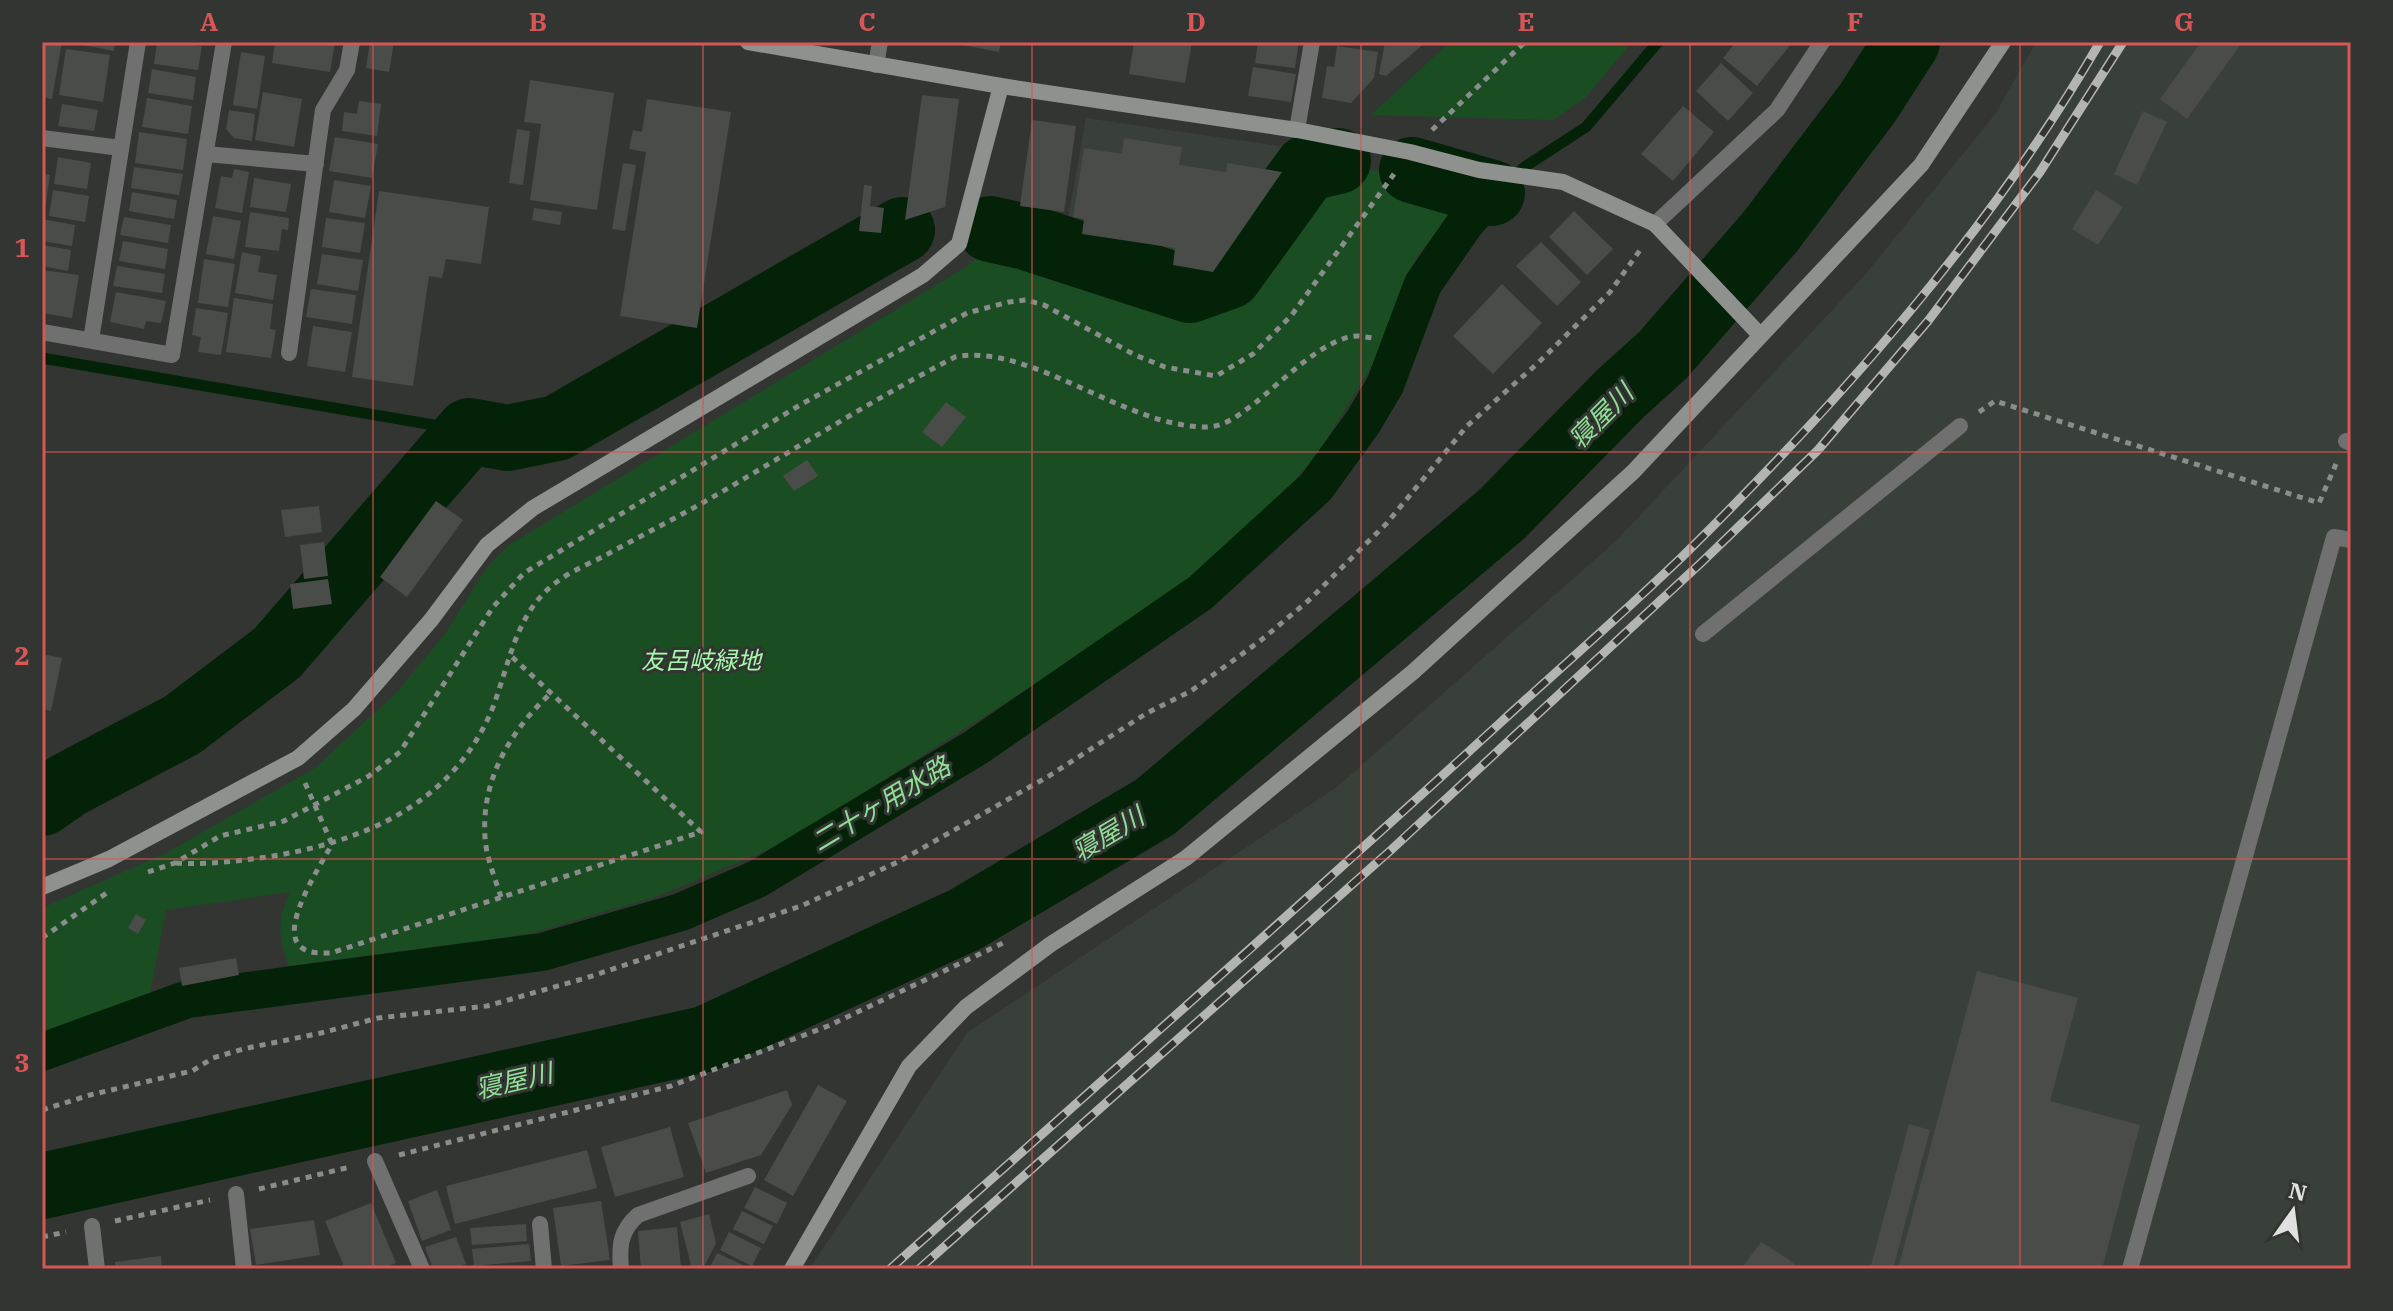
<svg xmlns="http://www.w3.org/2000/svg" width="2393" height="1311" font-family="'IBM Plex Serif','Noto Sans JP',serif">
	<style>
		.built { fill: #394039 }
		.green { fill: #1a4e22 }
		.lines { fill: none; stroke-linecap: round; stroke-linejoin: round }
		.stream { stroke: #042208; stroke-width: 11 }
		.canal { stroke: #042208; stroke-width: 38 }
		.river { stroke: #042208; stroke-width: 66 }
		.building { fill: #494c49 }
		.path { stroke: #8b8d8c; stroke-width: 5; stroke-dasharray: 6 6; stroke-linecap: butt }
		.lane { stroke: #6f706f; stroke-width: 16 }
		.street { stroke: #6f706f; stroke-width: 16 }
		.secondary { stroke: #8f918f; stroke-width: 16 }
		.rail-casing { stroke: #b3b5b3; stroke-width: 9 }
		.rail { stroke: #333533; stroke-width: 6; stroke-dasharray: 18; stroke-linecap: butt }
		.grid { fill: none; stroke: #d85656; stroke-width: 2; stroke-opacity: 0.55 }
		.labels { text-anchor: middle; stroke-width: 6; stroke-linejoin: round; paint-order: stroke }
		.park-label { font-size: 24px; font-style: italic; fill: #a6f8ac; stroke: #333533 }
		.water-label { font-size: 26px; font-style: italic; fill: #8fe096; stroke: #333533 }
		.neatline { fill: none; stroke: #d85656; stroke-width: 3 }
		.grid-label { font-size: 26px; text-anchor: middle; font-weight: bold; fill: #d85656 }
	</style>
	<rect width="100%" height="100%" fill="#333533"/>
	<path class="built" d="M2036,42H2351V1269H809L967,1033L1337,787L1616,541L1865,275L1996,113Z
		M1086,118L1300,149L1237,253L1207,280L1181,283L1066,230Z"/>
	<path class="green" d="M1450,42H1632L1585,98L1553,120L1371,115Z
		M1338,163L1469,191L1418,255L1398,296L1373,364L1319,451L1252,532L1161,604L784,843L658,896L528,934L288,966C279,935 276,922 290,892L166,910L150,993L42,1036V908L166,853L315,768L395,694L445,634L487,567L509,545L969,265L978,257L988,233L995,231L1026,239L1190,293L1231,279L1309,170Z"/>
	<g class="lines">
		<path class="stream" d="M1492,193L1526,166L1586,127L1658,42
			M42,358L469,431"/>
		<path class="canal" d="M42,1052L188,999L542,952L681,912L757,879L975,748L1200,593L1316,487L1363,422L1385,385L1423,284L1466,222L1492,193"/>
		<path class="river" d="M1412,170L1492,193
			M990,229L1026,237L1190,290L1229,276L1307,168L1338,161
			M42,803L68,785L182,725L277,653L469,431L508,438L557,428L902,230
			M42,1186L705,1039L966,919L1155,807L1502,514L1621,393L1663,355L1770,232L1867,104L1907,42"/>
	</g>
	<path class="building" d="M42,42H62L52,99L42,97Z
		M67,42H115L114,51Z
		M157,42L202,46L198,70L154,64Z
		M275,42H335L330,72L272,63Z
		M370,42H394L389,72L366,68Z
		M947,42H1001L999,52Z
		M1134,42H1192L1185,83L1129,74Z
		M1258,42H1299L1295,68L1255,63Z
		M1385,42H1426L1386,76L1379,74Z
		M1736,42H1790L1792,43L1757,86L1723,58Z
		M2201,42H2238L2241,44L2187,119L2160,99Z
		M1337,46L1378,52L1374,78L1351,103L1322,98L1327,66L1334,67Z
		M66,49L110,55L103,102L59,95Z
		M241,52L265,56L257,109L233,105Z
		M1721,63L1753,93L1728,121L1696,91Z
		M1253,67L1296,74L1291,102L1248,96Z
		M152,69L196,77L193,100L148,93Z
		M530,80L614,93L597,210L530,200L541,124L524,122Z
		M263,92L302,99L294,147L255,140Z
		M922,95L959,99L945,207L905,220Z
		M147,98L192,106L188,134L142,127Z
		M647,99L731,112L697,328L620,316L646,152L629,149L633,130L642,132Z
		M359,101L381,104L377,136L342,131L344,112L357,114Z
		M62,104L98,110L94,131L58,126Z
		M1683,106L1714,132L1673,181L1641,154Z
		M229,110L255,114L252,141L234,138L226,129Z
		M2143,111L2167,122L2137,185L2114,174Z
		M1032,120L1076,126L1064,212L1020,206Z
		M517,129L530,131L523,185L509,183Z
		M139,132L187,139L183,170L135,163Z
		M335,137L378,144L372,178L329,171Z
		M1124,138L1182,147L1179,165L1226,172L1227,163L1282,172L1213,272L1173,265L1175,248L1082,234L1084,219L1073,217L1084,148L1122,154Z
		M58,157L91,163L87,189L54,184Z
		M623,163L636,165L625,231L612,229Z
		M134,167L183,174L179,195L131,188Z
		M234,169L249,172L242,213L215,208L221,176L232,178Z
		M42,173L50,175L44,217H42Z
		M254,178L291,184L286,212L250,207Z
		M334,180L371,186L365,218L329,212Z
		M864,185L872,186L870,206L884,208L881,233L859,231Z
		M53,190L89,196L85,222L49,216Z
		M2096,190L2123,207L2098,245L2072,229Z
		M379,191L489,207L481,264L446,259L442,278L429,276L413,386L352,377Z
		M132,192L177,200L174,219L129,211Z
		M534,208L562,212L560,225L532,220Z
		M1574,211L1613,249L1587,275L1549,237Z
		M250,212L289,218L288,230L282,229L279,251L245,247Z
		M213,216L241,221L234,259L206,254Z
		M124,217L171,225L168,243L120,235Z
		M326,218L365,223L360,253L322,247Z
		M42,219L75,225L72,246L42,241Z
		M123,241L168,249L165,269L119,261Z
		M1541,242L1581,282L1557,306L1516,266Z
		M42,245L71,250L68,271L42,266Z
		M242,252L261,256L258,272L277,275L273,300L235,293Z
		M322,254L363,260L358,291L317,284Z
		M204,259L235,264L228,307L198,303Z
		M117,266L165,274L162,293L113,286Z
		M42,270L79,275L72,318L42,313Z
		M1502,284L1542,323L1493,374L1453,336Z
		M311,289L356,295L352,324L306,317Z
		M116,292L166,301L161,323L146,321L144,329L110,322Z
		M234,298L273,304L270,329L276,330L271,358L226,352Z
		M196,308L228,313L221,355L198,352L201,337L192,335Z
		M313,326L352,332L345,372L307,366Z
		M946,402L966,417L942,447L922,432Z
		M807,460L818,476L794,491L783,476Z
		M436,501L463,520L407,597L380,577Z
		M319,506L322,532L285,537L281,510Z
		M324,542L328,576L304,579L300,545Z
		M328,579L332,604L293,609L290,584Z
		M42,654L62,658L51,711L42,709Z
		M136,914L146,920L138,934L128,928Z
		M236,958L239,975L182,986L179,968Z
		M1977,971L2078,998L2050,1101L2140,1125L2102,1269H1898Z
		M818,1085L847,1101L793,1196L764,1180Z
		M787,1090L792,1105L761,1155L706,1173L688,1123Z
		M1909,1124L1930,1130L1893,1269H1870Z
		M670,1127L684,1177L615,1197L601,1147Z
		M587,1150L597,1188L455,1224L446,1186Z
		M755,1187L787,1203L777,1224L744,1208Z
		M437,1190L451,1230L422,1241L408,1201Z
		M601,1201L610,1260L561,1266L553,1208Z
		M371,1203L396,1263L382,1269H345L325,1221Z
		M742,1211L773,1226L764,1244L733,1229Z
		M709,1214L716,1243L703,1269H692L680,1222Z
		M314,1220L320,1255L256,1265L250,1229Z
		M526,1224L527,1241L472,1245L470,1228Z
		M677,1227L681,1267L641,1269L638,1231Z
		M729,1232L761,1248L752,1266L720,1250Z
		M456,1237L466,1264L453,1269H433L425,1247Z
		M1761,1242L1788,1259L1800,1269H1741Z
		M529,1244L531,1261L474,1266L472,1249Z
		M717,1253L751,1269H709Z
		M161,1256L162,1269H116L115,1262Z"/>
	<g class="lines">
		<path class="path" d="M1432,130L1525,42
			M1979,412L1995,401L2319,503L2336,464
			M305,783L332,844C321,865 278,929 301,947C309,954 321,953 331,953L701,832L511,656
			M176,863C207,865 237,861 267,857C363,842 454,804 493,707C510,662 516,611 558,581C573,570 591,563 606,555C644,534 682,515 718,494C797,448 874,399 955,357C1030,342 1126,428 1207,427C1227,426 1240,414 1255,403C1280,383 1325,337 1357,336C1363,336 1369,338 1375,338
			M148,872L175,863L220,836L284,821L369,776L400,752L493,607L524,573L800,405L967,313L1009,302L1026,300L1044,305L1135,355L1165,367L1216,376L1253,354L1291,316L1394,174
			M501,897C495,878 486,857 485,837C481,779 511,730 551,693
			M42,938L108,892
			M42,1110L90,1095L192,1071L213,1058L243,1049L321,1033L378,1018L487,1006L586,978L801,906L898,862L1049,776L1147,713L1191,691L1260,641L1308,601L1387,523L1467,426L1539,362L1610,292L1643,246
			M399,1155L671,1086L828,1026L1003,943
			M259,1189L350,1167
			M115,1221L210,1200
			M42,1237L66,1232"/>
		<path class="lane" d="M2346,441L2351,443
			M1703,634L1960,426
			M2130,1269L2334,537L2351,540"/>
		<path class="street" d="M876,65L880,42
			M1297,130L1312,42
			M42,138L121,148
			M206,154L316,164
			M1655,224L1777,110L1822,42
			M42,332L172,355L224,42
			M91,340L138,42
			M289,353L323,110L347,70L352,42
			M375,1161L422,1269
			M236,1194L244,1269
			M540,1224L544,1269
			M92,1226L97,1269
			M621,1269C619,1246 620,1231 638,1215L748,1176"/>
		<path class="secondary" d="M748,42L1001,86
			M42,887L109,859L298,758L354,709L431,620L487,545L533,508L923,275L959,244L1001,86L1297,130L1410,152L1479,170L1563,182L1655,224L1760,335
			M792,1269L909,1066L966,1007L1051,944L1186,858L1413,672L1633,472L1921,165L2003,42"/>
		<g class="rail-casing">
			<path id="rail" d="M890,1269C1094,1088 1298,908 1499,724C1561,667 1625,612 1685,554C1841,400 1990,232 2100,42
				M919,1269L1391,850L1702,562L1818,450L1928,321L2040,172L2123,42"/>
		</g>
		<use href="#rail" class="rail"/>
	</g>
	<path class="grid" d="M373,42V1269M703,42V1269M1032,42V1269M1361,42V1269M1690,42V1269M2020,42V1269M42,452H2351M42,859H2351"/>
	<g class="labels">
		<g class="park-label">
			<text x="701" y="669">友呂岐緑地</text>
		</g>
		<g class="water-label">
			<text transform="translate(1601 416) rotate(-45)" y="9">寝屋川</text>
			<text transform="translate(881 804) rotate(-31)" y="9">二十ヶ用水路</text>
			<text transform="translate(1108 834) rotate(-31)" y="9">寝屋川</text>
			<text transform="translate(514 1081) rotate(-13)" y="9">寝屋川</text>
		</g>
	</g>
	<rect width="2393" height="1311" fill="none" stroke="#333533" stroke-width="88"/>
	<g transform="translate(2293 1211) rotate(14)" stroke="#333533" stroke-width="6" paint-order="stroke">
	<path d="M0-6L14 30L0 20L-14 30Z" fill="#dfe1e0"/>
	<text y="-12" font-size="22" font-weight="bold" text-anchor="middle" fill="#dfe1e0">N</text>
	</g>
	<rect x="44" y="44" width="2305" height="1223" class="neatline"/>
	<g class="grid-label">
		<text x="209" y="31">A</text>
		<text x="538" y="31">B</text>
		<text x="867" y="31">C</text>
		<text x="1196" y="31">D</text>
		<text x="1526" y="31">E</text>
		<text x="1855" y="31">F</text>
		<text x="2184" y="31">G</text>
		<text x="22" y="257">1</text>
		<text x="22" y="665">2</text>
		<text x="22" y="1072">3</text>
	</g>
</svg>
